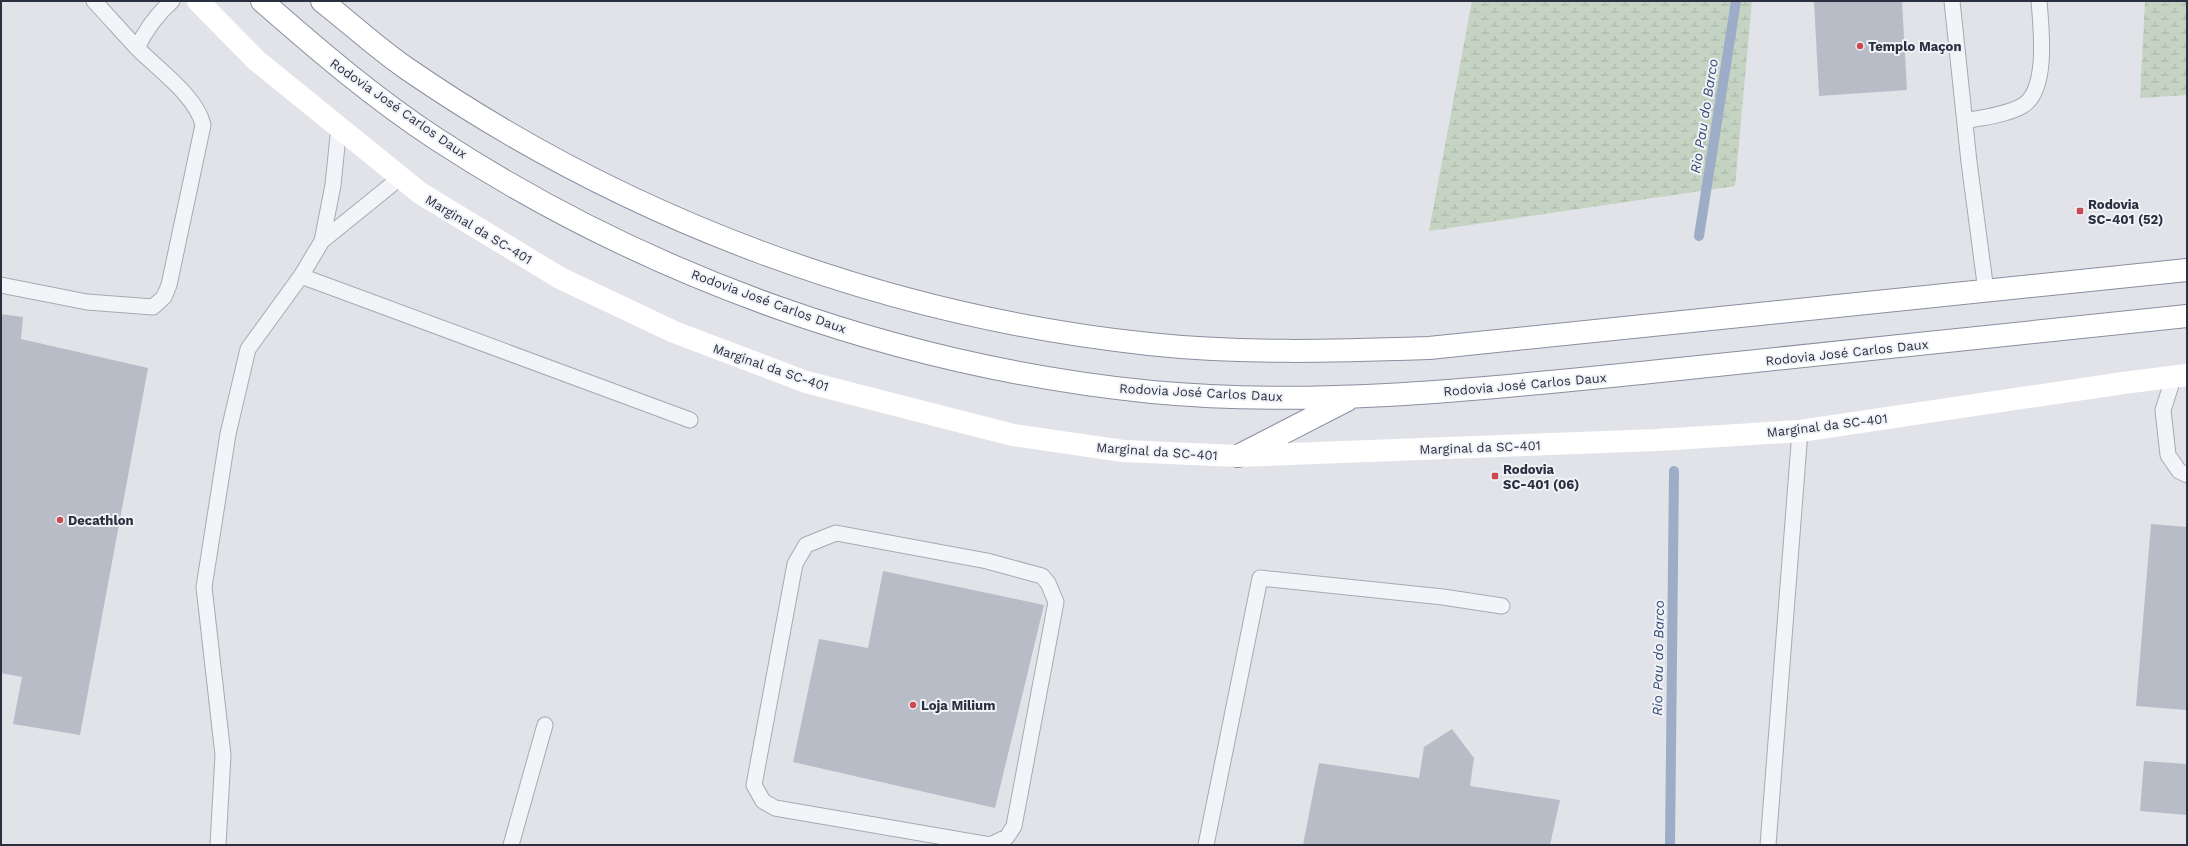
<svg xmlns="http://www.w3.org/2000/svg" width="2188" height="846" font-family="'Work Sans',sans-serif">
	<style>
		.wetland { fill: url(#wetland-marsh) }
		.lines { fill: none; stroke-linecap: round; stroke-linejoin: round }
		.stream { stroke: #9dadc8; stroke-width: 10 }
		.building { fill: #b8bcc6 }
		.service-casing { stroke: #a6aab3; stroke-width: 17 }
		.trunk-casing { stroke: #898f9f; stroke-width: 24 }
		.service { stroke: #f3f4f7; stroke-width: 15 }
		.secondary { stroke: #fff; stroke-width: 22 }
		.trunk { stroke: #fff; stroke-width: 22 }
		.poi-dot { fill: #c94b51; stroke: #f0f2f7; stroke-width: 1.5 }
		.labels { text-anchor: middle; stroke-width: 4; stroke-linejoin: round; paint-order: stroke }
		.poi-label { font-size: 13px; font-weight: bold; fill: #2a3040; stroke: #f0f2f7; text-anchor: start }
		.street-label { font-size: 13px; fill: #2a3040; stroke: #f0f2f7 }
		.water-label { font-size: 14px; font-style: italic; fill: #354a73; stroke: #f0f2f7 }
	</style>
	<defs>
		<pattern id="wetland-marsh" width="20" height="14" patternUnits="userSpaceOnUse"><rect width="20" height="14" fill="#c5d3c2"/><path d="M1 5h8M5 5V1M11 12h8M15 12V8" fill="none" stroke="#a9b5a8"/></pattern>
	</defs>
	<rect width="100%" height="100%" fill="#e1e3e9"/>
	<path class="wetland" d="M1472,1H1752L1735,186L1429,231Z
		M2145,1H2187V95L2140,98Z"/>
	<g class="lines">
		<path class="stream" d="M1699,236L1736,1
			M1670,845L1674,471"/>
	</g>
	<path class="building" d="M1814,1H1902L1907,90L1819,96Z
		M1,314L23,317L21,339L148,368L80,735L13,724L22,677L1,673Z
		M2151,524L2187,527V710L2136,706Z
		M883,571L1044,605L995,808L793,762L819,639L868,648Z
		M1452,729L1474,758L1470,786L1560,800L1550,845H1303L1319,763L1419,778L1424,747Z
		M2144,761L2187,764V815L2140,811Z"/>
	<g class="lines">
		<g class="service-casing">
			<path id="service" d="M1952,1L1969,162L1986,291
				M137,48C146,29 156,15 172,1
				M1966,121C1984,117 2006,115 2022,106C2049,91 2041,27 2039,1
				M322,241L401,177
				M301,276L690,420
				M1,285L87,302L153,307L164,297L169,285L203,125C197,97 158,69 138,49C123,33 109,17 94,1
				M2174,376L2163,410L2168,455L2179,471L2187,475
				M836,533L987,561L1042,576L1048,583L1056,602L1014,826L1007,837L990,845L775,808L763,801L754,785L795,564L806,545Z
				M218,845L223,755L204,587L228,434L248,349L301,276L322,241L333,185L339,126
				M511,845L545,725
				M1206,845L1260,578L1443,597L1502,606
				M1768,845L1800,431"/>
		</g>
		<g class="trunk-casing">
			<path id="trunk" d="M262,1C318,50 375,99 438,140C650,278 900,367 1152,392C1322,408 1491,388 1660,371C1836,353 2011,334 2187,316
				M322,1C350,23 377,48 406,68C625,219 884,316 1149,344C1242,354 1335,351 1429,348L2187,270
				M1238,456L1347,400"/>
		</g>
		<use href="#service" class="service"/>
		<path class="secondary" d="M198,1L256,60L420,193L560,278L674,332L806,382L1013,435L1123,451L1238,456L1657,440L1800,431L2123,383L2187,375"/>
		<use href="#trunk" class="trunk"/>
	</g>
	<g class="poi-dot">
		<circle cx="1860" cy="46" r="4"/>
		<rect x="2076" y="207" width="8" height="8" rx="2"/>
		<rect x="1491" y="472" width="8" height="8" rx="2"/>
		<circle cx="60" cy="520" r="4"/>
		<circle cx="913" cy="705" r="4"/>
	</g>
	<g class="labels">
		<g class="poi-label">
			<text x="1868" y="51">Templo Maçon</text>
			<text x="2088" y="209">Rodovia<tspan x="2088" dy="15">SC-401 (52)</tspan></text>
			<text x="1503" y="474">Rodovia<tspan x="1503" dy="15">SC-401 (06)</tspan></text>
			<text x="68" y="525">Decathlon</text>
			<text x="921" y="710">Loja Milium</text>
		</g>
		<g class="street-label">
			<text transform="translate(399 108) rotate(35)" y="5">Rodovia José Carlos Daux</text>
			<text transform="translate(479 229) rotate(31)" y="5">Marginal da SC-401</text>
			<text transform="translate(769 301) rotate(20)" y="5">Rodovia José Carlos Daux</text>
			<text transform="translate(1847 352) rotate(-6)" y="5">Rodovia José Carlos Daux</text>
			<text transform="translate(771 367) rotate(19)" y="5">Marginal da SC-401</text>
			<text transform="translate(1525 384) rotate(-5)" y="5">Rodovia José Carlos Daux</text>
			<text transform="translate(1201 392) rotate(3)" y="5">Rodovia José Carlos Daux</text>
			<text transform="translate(1827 425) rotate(-7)" y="5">Marginal da SC-401</text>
			<text transform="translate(1480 447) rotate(-2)" y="5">Marginal da SC-401</text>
			<text transform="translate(1157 451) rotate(4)" y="5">Marginal da SC-401</text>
		</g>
		<g class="water-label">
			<text transform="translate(1704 116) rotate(-81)" y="5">Rio Pau do Barco</text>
			<text transform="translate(1658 658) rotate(-89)" y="5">Rio Pau do Barco</text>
		</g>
	</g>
	<rect width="2188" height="846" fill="none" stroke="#2a3040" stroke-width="4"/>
</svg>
